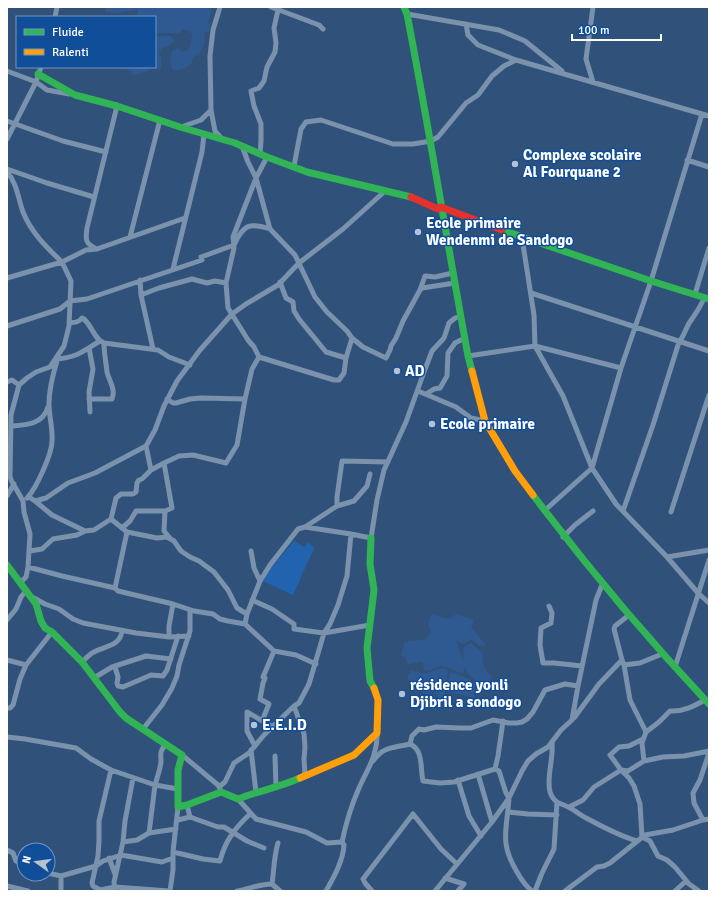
<svg xmlns="http://www.w3.org/2000/svg" width="716" height="898" font-family="Signika,sans-serif">
	<style>
		.green { fill: #2263af }
		.water { fill: #2f5a91 }
		.lines { fill: none; stroke-linecap: round; stroke-linejoin: round }
		.street { stroke: #7b92ad; stroke-width: 5 }
		.fast { stroke: #30b455; stroke-width: 7 }
		.slow { stroke: #ff9f0a; stroke-width: 7 }
		.jam { stroke: #e5322d; stroke-width: 7 }
		.poi-dot { fill: #b7c2d0; stroke: #114e9a; stroke-width: 1.5 }
		.labels { text-anchor: middle; stroke-width: 3; stroke-linejoin: round; paint-order: stroke }
		.poi-label { font-size: 15px; font-weight: bold; fill: #fff; stroke: #114e9a; text-anchor: start }
	</style>
	<rect width="100%" height="100%" fill="#30527a"/>
	<path class="green" d="M294,541L304,547L308,542L314,548L293,595L261,580Z"/>
	<path class="water" d="M105,7H210L212,12L208,22L211,26L209,31L204,32C207,40 203,48 198,56L195,55L192,59V63C186,68 181,71 173,70L170,62L172,51L178,48L183,52C191,49 192,42 192,34L188,30L182,29L180,33H155V17H134L138,13V9L118,13L106,12Z
		M155,36H170L174,40L172,44L162,48L159,55L161,57V67L159,70L156,68L155,65Z
		M124,67H150L148,71L134,75Z
		M432,614L447,619L451,618L456,614L474,620L471,627L486,645L480,646L472,640L462,644L456,640L463,661L464,647L471,643L482,653L484,668L492,678L485,684C475,680 470,678 465,667L463,673C455,672 447,665 440,666C434,667 434,671 425,670L422,662L408,664L406,658L401,655L405,642L426,639L431,632C428,626 427,620 432,614Z
		M444,668L448,671L444,700L442,701L433,691L429,695L413,688L407,677L412,670C426,677 431,670 444,668Z
		M450,672L460,675L477,683L473,698C465,695 456,693 447,692V689Z"/>
	<g class="lines">
		<path class="street" d="M220,7L213,30L210,56L211,110L215,131L222,139
			M271,7L319,25L323,29
			M593,7L586,59L593,82
			M407,14L499,30L525,41L562,71
			M55,17L57,7
			M466,24L468,35L478,45L516,60L709,116
			M7,71L36,82L47,90L69,94
			M7,121L63,141L106,152
			M181,127L201,120L211,110
			M7,139L36,82L41,67
			M242,146L248,162L256,178L270,229L295,255L315,297L327,312L347,331L352,338L363,347L386,358L390,350L391,346L396,338L403,321L420,290L422,288L455,283
			M260,154L261,141V124L254,106L251,91L259,88L264,81L267,67L275,52L276,43L274,28L278,10
			M687,160L709,167
			M294,166L301,129L306,122L321,120L393,144H413L431,141L438,137L466,103L478,95L492,76L504,66L516,60
			M7,169L47,183L94,197
			M7,172C17,183 18,198 23,212C31,232 46,247 62,262
			M130,237L160,120
			M97,249C86,244 85,241 87,228L117,106
			M173,269L202,152L204,134
			M7,278L62,262
			M140,280L141,295
			M280,282L286,298L293,302L294,311L299,319L326,352L346,358
			M420,290L425,276L435,277L453,273
			M531,293L709,351
			M695,294L709,248
			M69,322C74,323 78,323 82,318L84,319C92,326 94,339 104,343L158,350L169,357L190,365
			M7,326L60,309L70,301L87,299L202,260L201,257L234,245C243,225 249,222 270,229
			M89,348L93,369L89,392L90,412
			M153,349L141,295L159,288L192,279L207,283L215,281L226,283
			M468,356L535,346L534,315L522,238
			M259,357L254,347L248,340L228,308L226,283L234,248L233,237L256,178L267,157
			M259,357L334,380H339L344,373L346,358L352,338
			M57,359C78,357 83,351 100,341
			M621,368L535,346L563,396L592,468L616,504L667,557L709,550
			M7,382L12,380L19,385
			M418,391L456,407L471,418L485,421
			M426,394L434,389L440,388L447,376L448,353L455,343L465,338
			M89,399H112C116,389 109,381 107,372C106,362 104,353 104,343
			M167,399L173,403H176L190,399L201,398L245,399
			M12,426C27,425 43,424 48,407
			M146,446L151,470
			M7,496L14,484
			M29,497L35,501L46,498L68,483L95,473L146,446L155,430L164,406L177,381L200,350L232,314L246,304L278,285L299,263L343,229L385,191
			M27,498C36,489 52,454 52,441C53,429 49,416 49,404C49,389 53,374 57,361
			M35,501L52,515L85,531
			M337,506V497L342,461L388,462
			M544,511L592,468L621,368L651,281L702,114
			M623,511L653,425L679,342C685,335 686,326 692,319C697,312 701,305 705,297
			M671,512L709,395
			M111,519L116,498L121,494H133L136,492L137,483L139,480L142,479L151,470L164,463
			M305,527L351,534
			M122,528L130,521L136,511H165
			M169,537L164,531L165,511L172,508L164,463L179,456L193,455L226,463L237,445L245,399L252,369L259,357
			M563,537L575,525L593,511
			M30,551L42,549L53,539L77,535L85,531L94,530L111,519L127,532L157,538L167,537L174,541L181,551L190,557L199,561L214,572L228,590L237,608L247,614
			M251,551L254,568L260,581
			M667,557L698,593L709,603
			M28,567L62,576L115,588L118,591L173,604L194,611L213,614L220,619L228,621L245,624L274,651L296,655L316,664
			M20,583L26,577L28,567L30,534L24,512L23,501L11,480L10,476L11,415L19,385L27,378L36,372L50,367L64,346L69,326L71,281L62,262L86,250L97,249L185,218
			M115,588L127,532
			M32,597L45,604L59,609L73,619L83,623L136,633L169,637L189,636
			M252,600L272,609L294,624V629L324,633L370,625
			M549,606L552,613L551,623L541,628L540,645L543,663H554L582,666
			M7,620L16,609L21,597L26,591
			M245,624L247,614L260,581L270,565L298,529L305,527L337,506L354,501L367,486L370,474
			M169,637V626L173,604
			M7,660L26,665L52,632
			M622,660L614,629L615,626L629,615
			M82,662C85,659 88,656 92,653C103,646 120,647 122,631
			M624,665L640,663L662,654
			M115,667L118,677L117,683L118,686L123,687L151,675L163,676L167,670L178,636
			M675,667L709,560
			M94,678L112,667L146,656L171,659
			M294,706L304,734L305,747L304,759L305,776
			M7,708H10L13,705L20,679L26,665
			M574,718L599,684L622,660L624,665L630,700L646,732L659,722L670,711C683,712 694,706 705,700
			M262,721L269,704L260,699L263,683L265,678L263,677L274,651
			M143,729L162,705L172,688L177,676L179,665L190,631V610
			M7,737L25,739L76,748L91,759L111,770L155,785C157,778 160,770 161,762C161,754 159,752 166,744
			M643,739L629,746L619,747L610,755L621,770L629,778L634,786L640,804L642,837L650,841L658,856L667,860L675,867L689,884L699,891
			M552,742C554,758 546,777 550,792C551,795 554,800 557,802C560,804 565,805 568,807C575,810 580,815 586,818C603,827 619,836 637,841
			M410,744C424,750 420,769 423,781L440,783L454,782L495,769L498,756L503,721
			M255,746L247,731V712L273,727
			M251,750L256,792
			M182,755L218,785L220,789
			M275,756L276,787
			M373,761C384,746 393,748 410,744L412,736L419,729L424,730L436,727L460,728H471L493,720L509,723H517L522,722L527,719L533,712L545,690L565,684L578,686
			M644,761L642,743L646,732
			M495,769L499,771L506,793L509,798C507,830 499,842 517,872C521,879 525,886 532,891
			M111,770L99,821V841L98,856L92,883L93,886L100,890L115,887L169,891
			M478,774L492,822
			M458,780L469,816L481,836
			M219,787L225,782L234,763L249,753L264,735L294,706L299,703L309,684L324,633L330,624L338,605L347,576L351,534L371,538L377,500L384,470L406,422L424,372L432,351L444,338L449,323L455,318L461,316
			M238,799L256,819L306,832L327,843L342,842
			M187,805L190,817
			M569,807L583,800L594,787L621,770L628,771L644,761L663,757L684,756L709,751
			M508,812L528,814L557,815
			M178,820L190,817L218,827H224L247,841L264,848
			M703,820L694,803L693,793L700,780L709,753
			M149,833L155,785L178,789
			M123,842L137,840L149,833L176,829
			M7,850L13,853L16,861L24,866
			M173,852L203,859L220,861C225,841 235,828 250,814
			M109,858L115,874
			M48,873L61,876L96,866L103,861L121,855L162,862L173,858
			M61,876V891
			M445,878L464,884L458,891
			M272,884C274,870 274,856 278,843
			M7,886L28,891
			M115,891L114,882L123,842L125,821L133,778
			M170,891L173,870V852L178,807
			M237,891C249,889 260,884 272,884L280,891
			M326,891C334,877 343,861 344,845L342,842C346,823 351,806 359,788C367,770 378,755 377,733
			M372,891L365,883L363,879L413,814L441,849L457,864
			M435,891L492,822L509,798L522,771L528,761L536,754L548,747L561,730L572,720L578,686L596,600L602,585
			M535,891L542,873L554,849L557,802
			M565,891L597,867L604,866L610,863L645,835L673,830L703,820L709,819
			M675,891L686,881"/>
		<path class="fast" d="M404,7L407,14C429,128 447,242 468,356L472,371
			M38,74L75,95L117,106L180,127L235,143L267,157L307,172L411,197
			M502,230L651,281L709,299
			M533,495C588,568 647,638 709,704
			M371,538L370,564L374,590L367,648L370,681L374,688
			M7,565L36,604L41,621L45,628L52,632L82,662L120,712L126,718L182,755L178,770V807L187,805L221,792L238,799C258,791 280,787 300,778"/>
		<path class="slow" d="M472,371L485,421L515,471L533,495
			M300,778L354,755L377,733L378,700L374,688"/>
		<path class="jam" d="M411,197L438,209L441,207L502,230"/>
	</g>
	<g class="poi-dot">
		<circle cx="515" cy="164" r="4"/>
		<circle cx="418" cy="232" r="4"/>
		<circle cx="397" cy="371" r="4"/>
		<circle cx="432" cy="424" r="4"/>
		<circle cx="402" cy="694" r="4"/>
		<circle cx="254" cy="725" r="4"/>
	</g>
	<g class="labels">
		<g class="poi-label">
			<text x="523" y="160">Complexe scolaire<tspan x="523" dy="17">Al Fourquane 2</tspan></text>
			<text x="426" y="228">Ecole primaire<tspan x="426" dy="17">Wendenmi de Sandogo</tspan></text>
			<text x="405" y="376">AD</text>
			<text x="440" y="429">Ecole primaire</text>
			<text x="410" y="690">résidence yonli<tspan x="410" dy="17">Djibril a sondogo</tspan></text>
			<text x="262" y="730">E.E.I.D</text>
		</g>
	</g>
	<rect width="716" height="898" fill="none" stroke="#ffffff" stroke-width="16"/>
	<rect x="16" y="16" width="140" height="52" fill="#114e9a" stroke="#7095c2"/>
	<rect x="24" y="29" width="20" height="6" fill="#30b455" stroke="#7095c2"/>
	<text x="52" y="36" font-size="12" fill="#ffffff">Fluide</text>
	<rect x="24" y="49" width="20" height="6" fill="#ff9f0a" stroke="#7095c2"/>
	<text x="52" y="56" font-size="12" fill="#ffffff">Ralenti</text>
	<g transform="translate(36 862) rotate(284)"><circle r="19" fill="#114e9a" stroke="#7095c2"/>
	<path d="M0-3L7 15L0 10L-7 15Z" fill="#b7c2d0"/>
	<text y="-6" font-size="11" font-weight="bold" text-anchor="middle" fill="#ffffff">N</text>
	</g>
	<path d="M572 34v6h89v-6" fill="none" stroke="#ffffff" stroke-width="2"/>
	<text x="578" y="34" font-size="12" fill="#ffffff" stroke="#114e9a" stroke-width="3" paint-order="stroke">100 m</text>
</svg>
